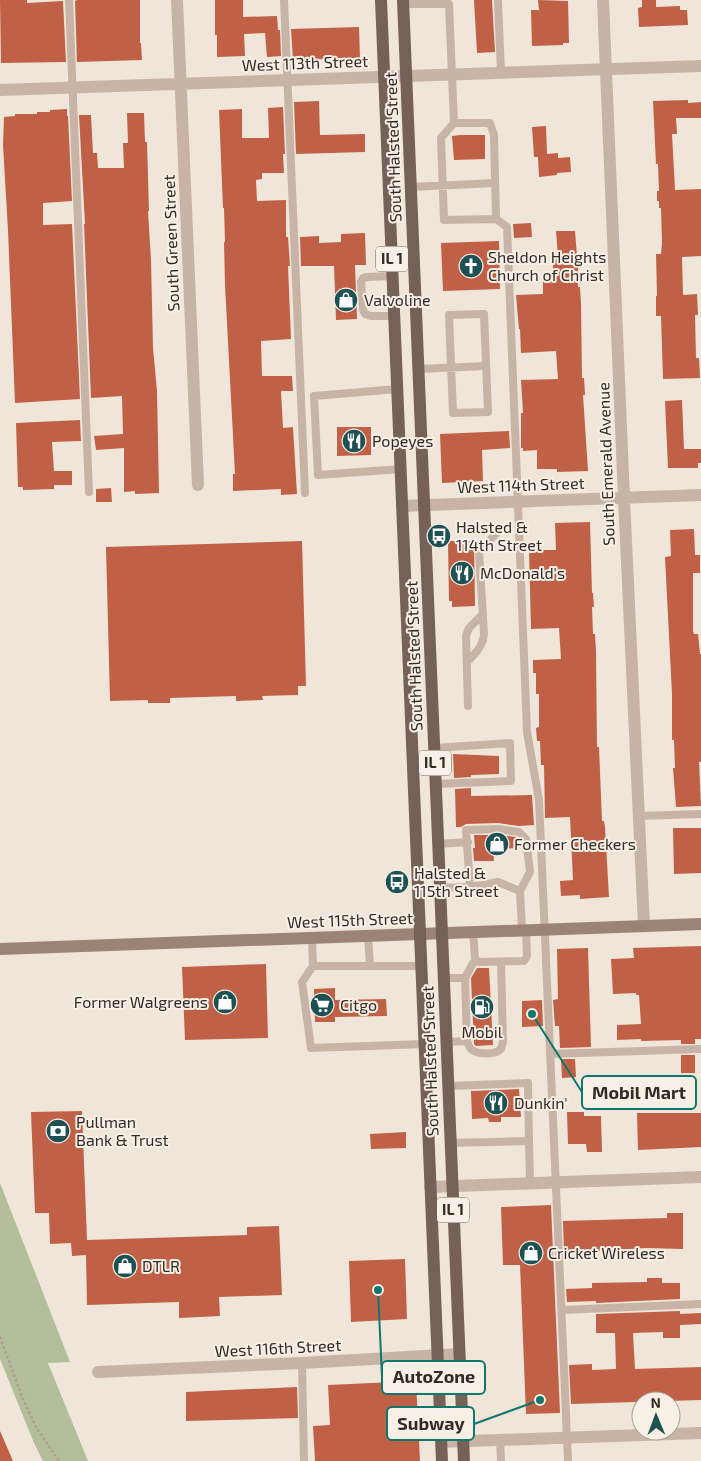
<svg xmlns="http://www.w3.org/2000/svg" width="701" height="1461" font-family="'Exo 2',sans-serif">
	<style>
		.green { fill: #b3be9a }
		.building { fill: #c06147 }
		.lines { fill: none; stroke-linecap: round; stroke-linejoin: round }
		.path { stroke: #b39e90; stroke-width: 2.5; stroke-dasharray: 2.5 2.5; stroke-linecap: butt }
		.lane { stroke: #c7b4a6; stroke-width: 8 }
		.street { stroke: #c7b4a6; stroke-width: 12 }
		.secondary { stroke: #9b8378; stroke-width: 12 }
		.primary { stroke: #756158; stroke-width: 12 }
		.labels { text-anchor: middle; stroke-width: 4; stroke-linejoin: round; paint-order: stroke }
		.shield { fill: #f8efe5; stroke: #6f6560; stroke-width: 1 }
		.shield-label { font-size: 15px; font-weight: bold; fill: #342a27 }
		.street-label { font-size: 16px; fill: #342a27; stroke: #f8efe5 }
		.poi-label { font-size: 16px; fill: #342a27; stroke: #f8efe5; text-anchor: start }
		.leader { fill: none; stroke: #0f766e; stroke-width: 2 }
		.callout-dot { fill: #0f766e; stroke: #f8efe5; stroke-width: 2 }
		.callout { fill: #f8efe5; stroke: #0f766e; stroke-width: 2 }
		.callout-label { font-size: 18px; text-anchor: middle; font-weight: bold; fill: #342a27 }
	</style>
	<rect width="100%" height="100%" fill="#f0e5d9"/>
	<path class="green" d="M0,1183L70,1362L48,1363L88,1461H43L34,1443L0,1359Z"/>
	<path class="building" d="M0,0H27V3L63,1L66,62L1,63Z
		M77,0H140V43H141L142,60L77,62L75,1Z
		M215,0H243V17L277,16L278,30H280L281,56L267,57L265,33L244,34L245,56L217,57V35H215Z
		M474,0H492L495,52L477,53Z
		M538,0L568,1L569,43H563V45L532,46L531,10H539Z
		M642,0H656V7L680,6V10H687L688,25L639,27L638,8L642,7Z
		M359,27L360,58L293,60L291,29Z
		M688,100V103L701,102V118H676L677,134H672L675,190L701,189V256L682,257L683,295L697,294L698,315H695L696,358H699L700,378L663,379L661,316H656V296H657L656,254H661L662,243L661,208H659V201H657V191H659L658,164H656L653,101Z
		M319,101L320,135L365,134V152L296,154L294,102Z
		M283,107L285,154H283L284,173H262V179L256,180L257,201L286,200V237H288L290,266H288L291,339L261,341L262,376H292L293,391H281L283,428L293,427L297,494L281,495V489L233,491V474H235L225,285L224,242H225L224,208H223L219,110L242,109V138H269L268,108Z
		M67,109V116H68L72,201L43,203V225L72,224L80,399L15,403L8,230L3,145L4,117L15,116V114H37V112H50V110Z
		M127,113H144L145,142H147L149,211H148L151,260L153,348L157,391L159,493L135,494V491L124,492V448L96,450L94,436L123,434L122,396L91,398L84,224H85L79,115H91L93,153H97L98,168H124L123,143H128Z
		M546,126L547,154L558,153V158L570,157L571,172L557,173V175L539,177L538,157H534L532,127Z
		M460,135H485V159L454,160L452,136Z
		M531,223L532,237L514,238L513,224Z
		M556,231H575L577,256H578V287H580L581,304L582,378H584L585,395H583L588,471L557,472V469H537V450L523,451V448H521V413H523L521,380L558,379L556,351L521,353L520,329H519L516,295L543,294V281L553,280V256H558Z
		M365,233L366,265H355L357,319L336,320L334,266H301L300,237L319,236V243L341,242V234Z
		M499,241L500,289L443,291L441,243Z
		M682,400L684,449H701V463H698V468H668L665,401Z
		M80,420L81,441L52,442L54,471H72V485H54V489L23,490V487H18L16,423Z
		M337,427H371V455L337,456Z
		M509,431L510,448L482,450L483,481L442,483L440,434Z
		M111,488L112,502H96V489Z
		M590,522L592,593H593L594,607H592L593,634H595L596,651L597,747H599L602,821H604L605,827L609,897L580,899V895L561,896L560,881L573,880L570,817L545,818L544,765H541L540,741H537L536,728L539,727V694H536V673H533V660L561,659L559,628L531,629L529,550H556L555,523Z
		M694,529L695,555H700V573H693V631L694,634H698L700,654H701V762H699L701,806L676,807L673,768H675L674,740H672V694L665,557L671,556L670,530Z
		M302,541L306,686H298V695L262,696L263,700L236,701V696L170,698V703H148V700L110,701L106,547Z
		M448,541H474L475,606L452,607V601H449Z
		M453,754L499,756V774L471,775V777L454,778Z
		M471,788V796L532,795L534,825L519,826L498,823L466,824L461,827H456L455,789Z
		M673,828H701V873L674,874Z
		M474,835H498L516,837L519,840V848L493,849L494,861H474L473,848H475Z
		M701,946V1039H695V1044H681V1040L641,1041V1039L617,1040V1025L641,1024L639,995H636V993L613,994L611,959L634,958L633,948Z
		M588,948L591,1047L560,1048L559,1026H555L553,1000L558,999L557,949Z
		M266,964L268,1038L185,1040L182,967Z
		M477,968H489L493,1045L476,1046L474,1044L471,978Z
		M335,988V1000L386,999L387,1016L335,1017V1022H315L314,989Z
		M542,1000L543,1026L522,1027V1001Z
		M681,1055H695V1073H681Z
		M561,1059H575L576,1077L562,1078Z
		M519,1089L521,1117H501V1122H489L488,1118L472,1119L471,1091Z
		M82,1111L87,1240L247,1235V1227L279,1226L282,1295L219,1297L220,1316L179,1318V1302L87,1305L86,1255L72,1256L71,1243L50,1244L49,1213H35L31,1112Z
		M567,1112H584V1116H601L602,1152H587L586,1144H568Z
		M637,1113H701V1147L638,1150Z
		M406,1132V1148L371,1149L370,1134Z
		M551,1205L560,1413L526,1414L520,1265H503L501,1207Z
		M667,1213H683V1249L646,1248L564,1253L563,1221L667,1218Z
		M405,1259L407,1319L351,1322L349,1261Z
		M647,1278H662V1283H680V1299L596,1303V1301L567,1302L566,1289L592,1288V1283L647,1282Z
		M680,1311V1314L701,1313V1324L680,1325V1338H663V1332L633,1333L635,1369L701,1367V1400L571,1404L569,1365L592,1364V1370L616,1369L615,1333H596V1314Z
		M416,1381L420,1461H315L313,1426L330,1425L328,1385Z
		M297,1387L298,1418L186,1421V1392Z
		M0,1431L13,1461H0Z"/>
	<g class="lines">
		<path class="path" d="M0,1337L23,1399L36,1427L59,1461"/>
		<path class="lane" d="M69,0L89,492
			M284,0L305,493
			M498,0L501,73
			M403,4H449L454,123L441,138L444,220L496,219L494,135L490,123H454
			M411,187L495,183
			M496,219L507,227L527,732L539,800L568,1461
			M393,276L367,277L363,278L361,282L363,310L365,314L371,316H394
			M484,314L488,412L453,413L449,315Z
			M418,369L486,366
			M397,389L314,396L318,475L401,469
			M467,662C475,654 483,646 484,634L479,551L497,533
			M468,706L466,636L469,628L483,614
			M434,748L510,743L511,781L436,784
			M639,816L701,814
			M438,844L468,842
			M470,887L466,830L498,829L519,832L526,839L530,872L520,891L522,930
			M440,888L470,887L498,882L520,891
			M473,932L475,958L476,961L481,962L522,961H524L527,956L526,930
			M368,936L370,966
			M312,938L313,966L302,982L311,1048L425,1044
			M313,966H421
			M443,978H465L467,1041
			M465,978L473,963L476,961
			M446,1042L467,1041C468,1044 469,1047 471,1049C477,1055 496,1055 501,1049L503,1042L501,962
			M550,1054L701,1049
			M448,1086L528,1083L529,1141
			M450,1143L529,1141L530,1183
			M562,1310L701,1304
			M302,1363L304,1461
			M500,1440L501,1461"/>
		<path class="street" d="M177,0L198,485
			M603,0L624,498L644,926
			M0,90L701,66
			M402,506L701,495
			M430,1187L701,1177
			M98,1372L302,1363L459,1354
			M441,1442L701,1433"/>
		<path class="secondary" d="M0,949L701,924"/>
		<path class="primary" d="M381,0L442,1461
			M403,0L464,1461"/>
	</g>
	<defs>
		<g id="church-disc" transform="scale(1.25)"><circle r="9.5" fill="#1e5153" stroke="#f8efe5"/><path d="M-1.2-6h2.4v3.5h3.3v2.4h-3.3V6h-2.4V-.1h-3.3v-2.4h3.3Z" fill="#fff"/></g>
		<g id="shop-disc" transform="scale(1.25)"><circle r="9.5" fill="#1e5153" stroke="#f8efe5"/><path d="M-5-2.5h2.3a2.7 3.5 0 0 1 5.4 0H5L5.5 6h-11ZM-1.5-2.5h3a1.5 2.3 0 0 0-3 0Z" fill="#fff"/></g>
		<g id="restaurant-disc" transform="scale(1.25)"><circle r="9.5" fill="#1e5153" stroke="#f8efe5"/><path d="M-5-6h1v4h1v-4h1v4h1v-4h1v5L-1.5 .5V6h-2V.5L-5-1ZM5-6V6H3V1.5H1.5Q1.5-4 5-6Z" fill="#fff"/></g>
		<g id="bus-disc" transform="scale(1.25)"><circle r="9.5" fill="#1e5153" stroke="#f8efe5"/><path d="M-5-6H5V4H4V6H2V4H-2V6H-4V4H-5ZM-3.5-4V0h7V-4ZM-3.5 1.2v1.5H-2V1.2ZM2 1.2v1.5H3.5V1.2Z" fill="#fff"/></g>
		<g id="supermarket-disc" transform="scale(1.25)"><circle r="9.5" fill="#1e5153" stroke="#f8efe5"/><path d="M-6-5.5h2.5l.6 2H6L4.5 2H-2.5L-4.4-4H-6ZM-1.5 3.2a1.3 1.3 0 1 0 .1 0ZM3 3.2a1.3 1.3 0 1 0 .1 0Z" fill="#fff"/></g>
		<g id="fuel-disc" transform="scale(1.25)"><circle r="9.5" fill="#1e5153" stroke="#f8efe5"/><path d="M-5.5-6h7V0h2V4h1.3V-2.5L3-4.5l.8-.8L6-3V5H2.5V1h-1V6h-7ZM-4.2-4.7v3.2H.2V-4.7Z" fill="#fff"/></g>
		<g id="bank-disc" transform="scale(1.25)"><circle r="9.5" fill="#1e5153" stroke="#f8efe5"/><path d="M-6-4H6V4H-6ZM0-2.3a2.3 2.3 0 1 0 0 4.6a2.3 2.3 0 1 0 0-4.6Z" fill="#fff"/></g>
	</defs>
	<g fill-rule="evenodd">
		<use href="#church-disc" x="471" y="266"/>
		<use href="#shop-disc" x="346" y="300"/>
		<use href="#restaurant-disc" x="354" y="441"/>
		<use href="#bus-disc" x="439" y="536"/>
		<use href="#restaurant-disc" x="462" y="573"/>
		<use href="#shop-disc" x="497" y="844"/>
		<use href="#bus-disc" x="397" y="882"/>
		<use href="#shop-disc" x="225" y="1002"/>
		<use href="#supermarket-disc" x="322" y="1005"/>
		<use href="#fuel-disc" x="482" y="1007"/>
		<use href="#restaurant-disc" x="496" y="1103"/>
		<use href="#bank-disc" x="58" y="1131"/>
		<use href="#shop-disc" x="531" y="1253"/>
		<use href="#shop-disc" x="125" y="1266"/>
	</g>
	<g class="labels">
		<g class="shield">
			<rect x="376" y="246.5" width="32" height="25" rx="4"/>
			<rect x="419" y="750.5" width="32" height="25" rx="4"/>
			<rect x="437" y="1197.5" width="32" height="25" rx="4"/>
		</g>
		<g class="shield-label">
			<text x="392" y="264">IL 1</text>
			<text x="435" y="768">IL 1</text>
			<text x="453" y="1215">IL 1</text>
		</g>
		<g class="street-label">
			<text transform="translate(305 63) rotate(-2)" y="6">West 113th Street</text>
			<text transform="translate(393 147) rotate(-92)" y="6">South Halsted Street</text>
			<text transform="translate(171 243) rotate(-92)" y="6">South Green Street</text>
			<text transform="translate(606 464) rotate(-92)" y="6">South Emerald Avenue</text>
			<text transform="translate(521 485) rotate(-2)" y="6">West 114th Street</text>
			<text transform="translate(414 656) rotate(-92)" y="6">South Halsted Street</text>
			<text transform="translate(350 920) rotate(-2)" y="6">West 115th Street</text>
			<text transform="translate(430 1061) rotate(-92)" y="6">South Halsted Street</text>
			<text transform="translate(278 1348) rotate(-3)" y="6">West 116th Street</text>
		</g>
		<g class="poi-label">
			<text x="488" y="263">Sheldon Heights<tspan x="488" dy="18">Church of Christ</tspan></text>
			<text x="364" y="306">Valvoline</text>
			<text x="372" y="447">Popeyes</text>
			<text x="456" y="533">Halsted &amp;<tspan x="456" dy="18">114th Street</tspan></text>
			<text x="480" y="579">McDonald's</text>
			<text x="514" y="850">Former Checkers</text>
			<text x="414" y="879">Halsted &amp;<tspan x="414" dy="18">115th Street</tspan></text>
			<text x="208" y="1008" text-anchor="end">Former Walgreens</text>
			<text x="340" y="1011">Citgo</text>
			<text x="482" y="1038" text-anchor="middle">Mobil</text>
			<text x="514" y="1109">Dunkin'</text>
			<text x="76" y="1128">Pullman<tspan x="76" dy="18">Bank &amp; Trust</tspan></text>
			<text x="548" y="1259">Cricket Wireless</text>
			<text x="142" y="1272">DTLR</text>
		</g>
	</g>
	<path class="leader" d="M532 1014L582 1092M378 1290L382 1377M540 1400L474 1424"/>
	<g class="callout-dot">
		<circle cx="532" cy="1014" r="5"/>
		<circle cx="378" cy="1290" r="5"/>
		<circle cx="540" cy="1400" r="5"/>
	</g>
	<g class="callout">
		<rect x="582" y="1076" width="114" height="33" rx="5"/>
		<rect x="382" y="1361" width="103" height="33" rx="5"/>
		<rect x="387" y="1407" width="87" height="33" rx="5"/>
	</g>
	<g class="callout-label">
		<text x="639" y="1099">Mobil Mart</text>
		<text x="434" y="1383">AutoZone</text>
		<text x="431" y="1430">Subway</text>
	</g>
	<g transform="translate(656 1416) rotate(359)"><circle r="24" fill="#f8efe5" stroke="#aaa099"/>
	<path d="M0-4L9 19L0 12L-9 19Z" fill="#1e5153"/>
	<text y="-8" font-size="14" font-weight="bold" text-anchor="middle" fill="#342a27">N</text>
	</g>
</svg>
